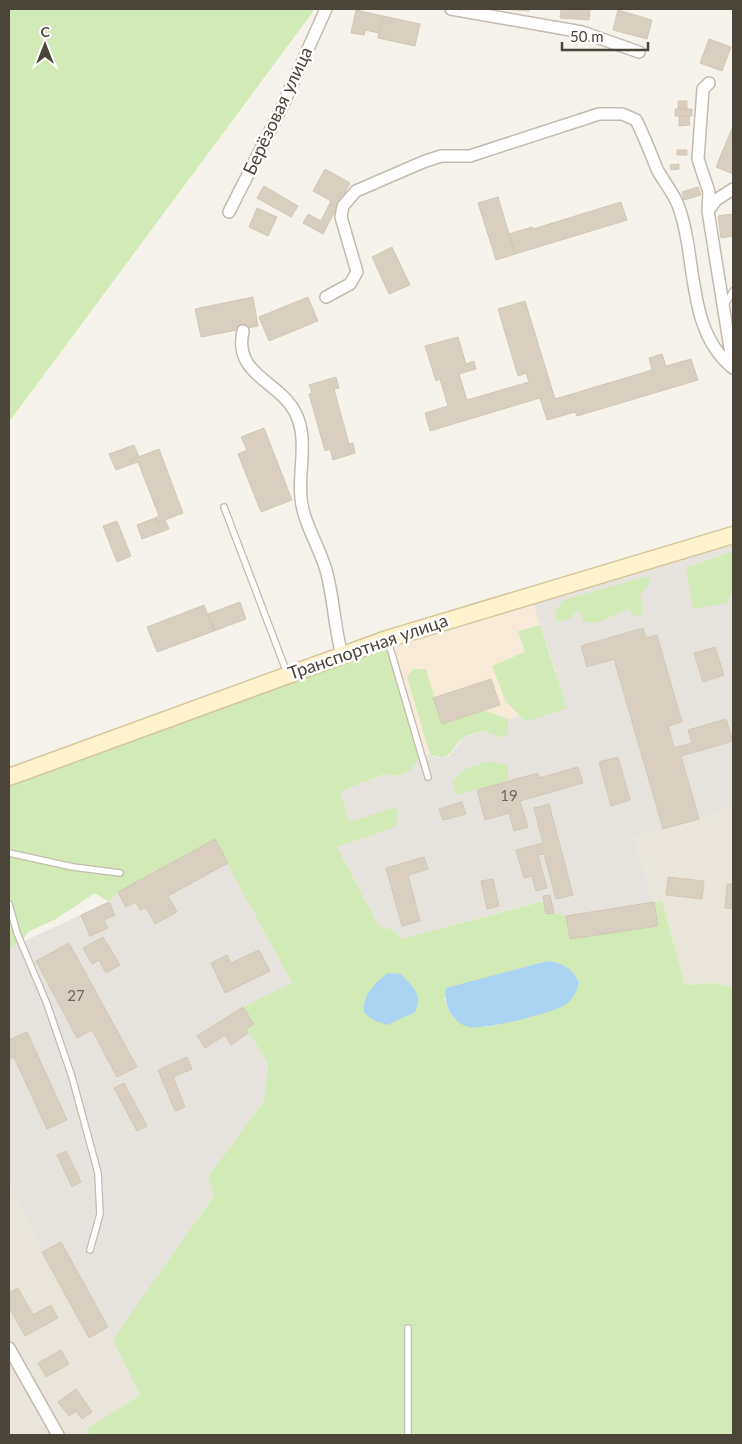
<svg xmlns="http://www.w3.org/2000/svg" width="742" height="1444" font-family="Lato,sans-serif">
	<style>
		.residential { fill: #eae5da }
		.commercial { fill: #f7ead8 }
		.industrial { fill: #e6e2dd }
		.green { fill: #d2eab5; fill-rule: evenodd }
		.water { fill: #a9d4f2 }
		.building { fill: #d8cfc1; stroke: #d3c7b4 }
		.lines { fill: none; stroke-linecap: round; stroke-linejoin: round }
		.service-casing { stroke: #c2bbae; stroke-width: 8 }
		.minor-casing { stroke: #c2bbae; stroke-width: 14 }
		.secondary-casing { stroke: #d6c79b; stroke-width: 19 }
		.service { stroke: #fff; stroke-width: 5.5 }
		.minor { stroke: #fff; stroke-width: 11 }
		.secondary { stroke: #fff3cd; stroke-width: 16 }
		.labels { text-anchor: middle; stroke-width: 5; stroke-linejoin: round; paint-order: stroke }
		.number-label { font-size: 15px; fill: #6e675b }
		.street-label { font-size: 18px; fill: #4b4439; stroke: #fff }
	</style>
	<rect width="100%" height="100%" fill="#f6f3ec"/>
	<path class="residential" d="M733,808V988L715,983L685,985L662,901L654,902L634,838Z
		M9,1181L90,1338L108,1327L140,1395L88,1428L89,1435H9Z"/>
	<path class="commercial" d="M530,595L540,625L518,631L525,652L506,702L520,716L508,719L484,710L442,724L433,698L407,677L430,754L423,758L387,639Z"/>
	<path class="industrial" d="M733,535V551L686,568L727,603L733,590V808L634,838L654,902L658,926L570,939L546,914L543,901L401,939L394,930L379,926L337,847L351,842L396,808L350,822L340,792L384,774L398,776L410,771L417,761L430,754L438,758L449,756L463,738L485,731L500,738L508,734V719L520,716L526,722L556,672L530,595Z
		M215,839L292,983L254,1024L246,1029L268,1063L264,1101L208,1177L214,1194L133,1313L113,1340L108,1327L89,1338L42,1252L9,1181V948L109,902L118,892Z"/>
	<path class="green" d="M9,9H315L9,422Z
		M733,551V590L727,603L693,609L686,568Z
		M648,576L650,583L640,595L643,613L635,617L628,609L597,623L583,622L581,612L577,611L568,620L557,622L555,613L563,600Z
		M540,625L567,708L526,722L506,702L492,666L525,652L518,631Z
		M387,639L423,758L417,761L410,771L398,776L384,774L340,792L350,822L396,807L398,817L395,827L337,847L379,926L394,930L401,939L544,901L546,914L554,913L566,916L570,939L658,926L654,902L662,901L685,985L715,983L733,988V1435H89L88,1428L140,1395L113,1340L214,1195L208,1177L264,1101L268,1063L246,1029L254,1024L243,1007L292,983L214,839L118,892L109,902L95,893L56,919L28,932L21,942L9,948V777ZM547,961C563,963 573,968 579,983C550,1000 487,1046 455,1019C450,1015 447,1005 444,998L478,980Z
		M413,669H426L442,724L484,710L508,719V734L500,738L485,731C478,733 471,734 465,737C450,745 453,765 430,754L407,677Z
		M489,761L508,765V781L456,795L452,780L466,769Z"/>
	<path class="water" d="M547,961C563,963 573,968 579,983C576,993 573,999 565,1005C552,1013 482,1031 468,1027C452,1022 443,1004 446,988Z
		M388,973L401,974C413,988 423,993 415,1012L387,1025L373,1020L364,1013C362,995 375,983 388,973Z"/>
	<path class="building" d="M502,9H529V11Z
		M561,9H590L589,20L560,18Z
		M356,10L383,16L379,33L365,30L364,35L351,33Z
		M618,10L652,20L647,39L613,30Z
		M383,16L420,24L415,46L378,38Z
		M709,39L731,47L722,71L700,63Z
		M678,101H687V109H678Z
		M675,109H692V116H675Z
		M679,116H689L690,125L679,126Z
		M733,126V174L716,167Z
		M677,150H687V155H677Z
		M679,164V169L671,170L670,165Z
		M325,169L350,183L323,234L303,223L308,214L321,221L331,201L313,191Z
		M264,186L298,206L291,217L257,198Z
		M698,187L701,195L684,200L682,192Z
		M498,197L515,254L496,260L478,203Z
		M621,202L627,220L515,254L509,234L532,227L533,229Z
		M257,208L277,217L268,236L249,227Z
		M733,214V236L721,238L718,216Z
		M392,247L410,285L389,294L372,257Z
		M253,297L258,326L201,337L195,309Z
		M308,297L318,321L269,341L259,317Z
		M525,301L555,399L652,370L649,358L662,354L666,366L691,359L698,380L577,416L575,412L547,420L540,398L430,431L425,413L448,406L440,379L436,381L425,346L458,337L466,364L474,361L476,369L459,374L467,400L529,382L526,373L518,376L498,309Z
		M336,377L339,388L334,389L349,444L353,443L355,453L333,460L330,449L325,451L309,394L312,393L309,385Z
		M264,428L292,500L261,512L238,454L247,450L241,437Z
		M134,445L139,457L131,460L132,464L116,470L109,454Z
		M159,449L183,513L157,523L155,518L159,516L138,462L132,464L131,460Z
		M155,518L157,523L165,520L169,529L142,539L137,525Z
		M117,521L131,556L117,562L103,526Z
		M240,602L246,619L214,631L208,614Z
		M204,605L214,631L157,652L147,627Z
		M643,628L646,638L657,635L682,722L668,726L674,748L692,743L688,730L726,719L733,741L681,756L699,819L663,829L614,659L587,667L581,646Z
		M715,647L724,675L703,682L694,653Z
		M491,679L500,705L442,724L433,698Z
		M618,757L630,800L611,806L599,762Z
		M578,767L583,783L520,801L528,827L514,831L509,813L485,820L477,790L538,773L539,778Z
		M462,802L466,814L443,820L439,809Z
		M549,804L573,895L556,899L544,854L538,855L547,888L536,891L532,876L524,878L516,850L543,843L534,808Z
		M215,839L228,863L168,896L177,912L155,924L146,907L140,910L136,902L126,907L118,892Z
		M424,857L428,869L408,875L420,921L402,926L386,868Z
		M668,877L704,881L702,899L666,895Z
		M493,879L499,906L487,909L481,881Z
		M727,884H733V909L725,908Z
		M550,895L554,913L546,914L543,896Z
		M109,902L115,915L104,920L108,928L90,936L81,915Z
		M654,902L658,926L570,939L566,916Z
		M103,937L120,965L106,973L99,960L92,964L83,948Z
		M69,943L137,1067L117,1077L92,1030L77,1038L36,961Z
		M259,950L270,971L225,993L211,963L227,955L231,963Z
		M243,1007L254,1024L246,1029L248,1033L231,1045L225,1035L205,1048L197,1036Z
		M27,1032L67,1120L47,1129L14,1057L9,1059V1040Z
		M187,1057L192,1069L173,1077L185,1107L175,1111L158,1070Z
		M124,1083L147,1126L137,1131L114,1088Z
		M66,1151L81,1182L72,1187L57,1155Z
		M61,1242L108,1327L89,1338L42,1252Z
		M18,1288L33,1315L51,1305L58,1318L25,1336L9,1307V1293Z
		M61,1350L69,1364L46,1377L38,1363Z
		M76,1389L92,1412L82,1419L76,1411L69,1416L58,1402Z"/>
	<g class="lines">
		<g class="service-casing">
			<path id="service" d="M726,303L733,291
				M224,507L287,673
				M388,641L428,777
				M9,853L73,867L120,873
				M9,904L17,933L47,1004L72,1077L98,1173L100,1214L90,1250
				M408,1435V1328"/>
		</g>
		<g class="minor-casing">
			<path id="minor" d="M451,9L582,32L639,52
				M709,83L703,89L698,159L709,192L708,211L733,367
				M708,211L716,200L733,189
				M229,212L281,109L326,9
				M326,297L350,284L357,272L341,217L343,206L356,191L423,162L441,156H470L599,114H622L636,120C644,136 650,152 657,169C663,181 673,192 678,205C698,258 685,329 733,368
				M243,331C233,375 279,381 295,412C309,438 298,470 301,498C303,522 319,546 326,570C334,598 334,627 342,655
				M9,1348L58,1435"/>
		</g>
		<g class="secondary-casing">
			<path id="secondary" d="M9,777L387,639L733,535"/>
		</g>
		<use href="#service" class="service"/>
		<use href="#minor" class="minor"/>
		<use href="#secondary" class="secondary"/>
	</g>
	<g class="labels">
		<g class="number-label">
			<text x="509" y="801">19</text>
			<text x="76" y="1001">27</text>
		</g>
		<g class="street-label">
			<text transform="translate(278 111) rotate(-65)" y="6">Берёзовая улица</text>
			<text transform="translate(368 647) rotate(-19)" y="6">Транспортная улица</text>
		</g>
	</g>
	<rect width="742" height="1444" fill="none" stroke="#4b4439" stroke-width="20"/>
	<g transform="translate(45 45)" stroke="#ffffff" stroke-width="4" paint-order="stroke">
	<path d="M0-4L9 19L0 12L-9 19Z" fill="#4b4439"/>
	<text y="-8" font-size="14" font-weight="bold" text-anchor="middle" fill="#4b4439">С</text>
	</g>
	<path d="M562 42v8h86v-8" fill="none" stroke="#4b4439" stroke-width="2.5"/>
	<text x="570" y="42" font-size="15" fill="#4b4439" stroke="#ffffff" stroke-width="4" paint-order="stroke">50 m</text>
</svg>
